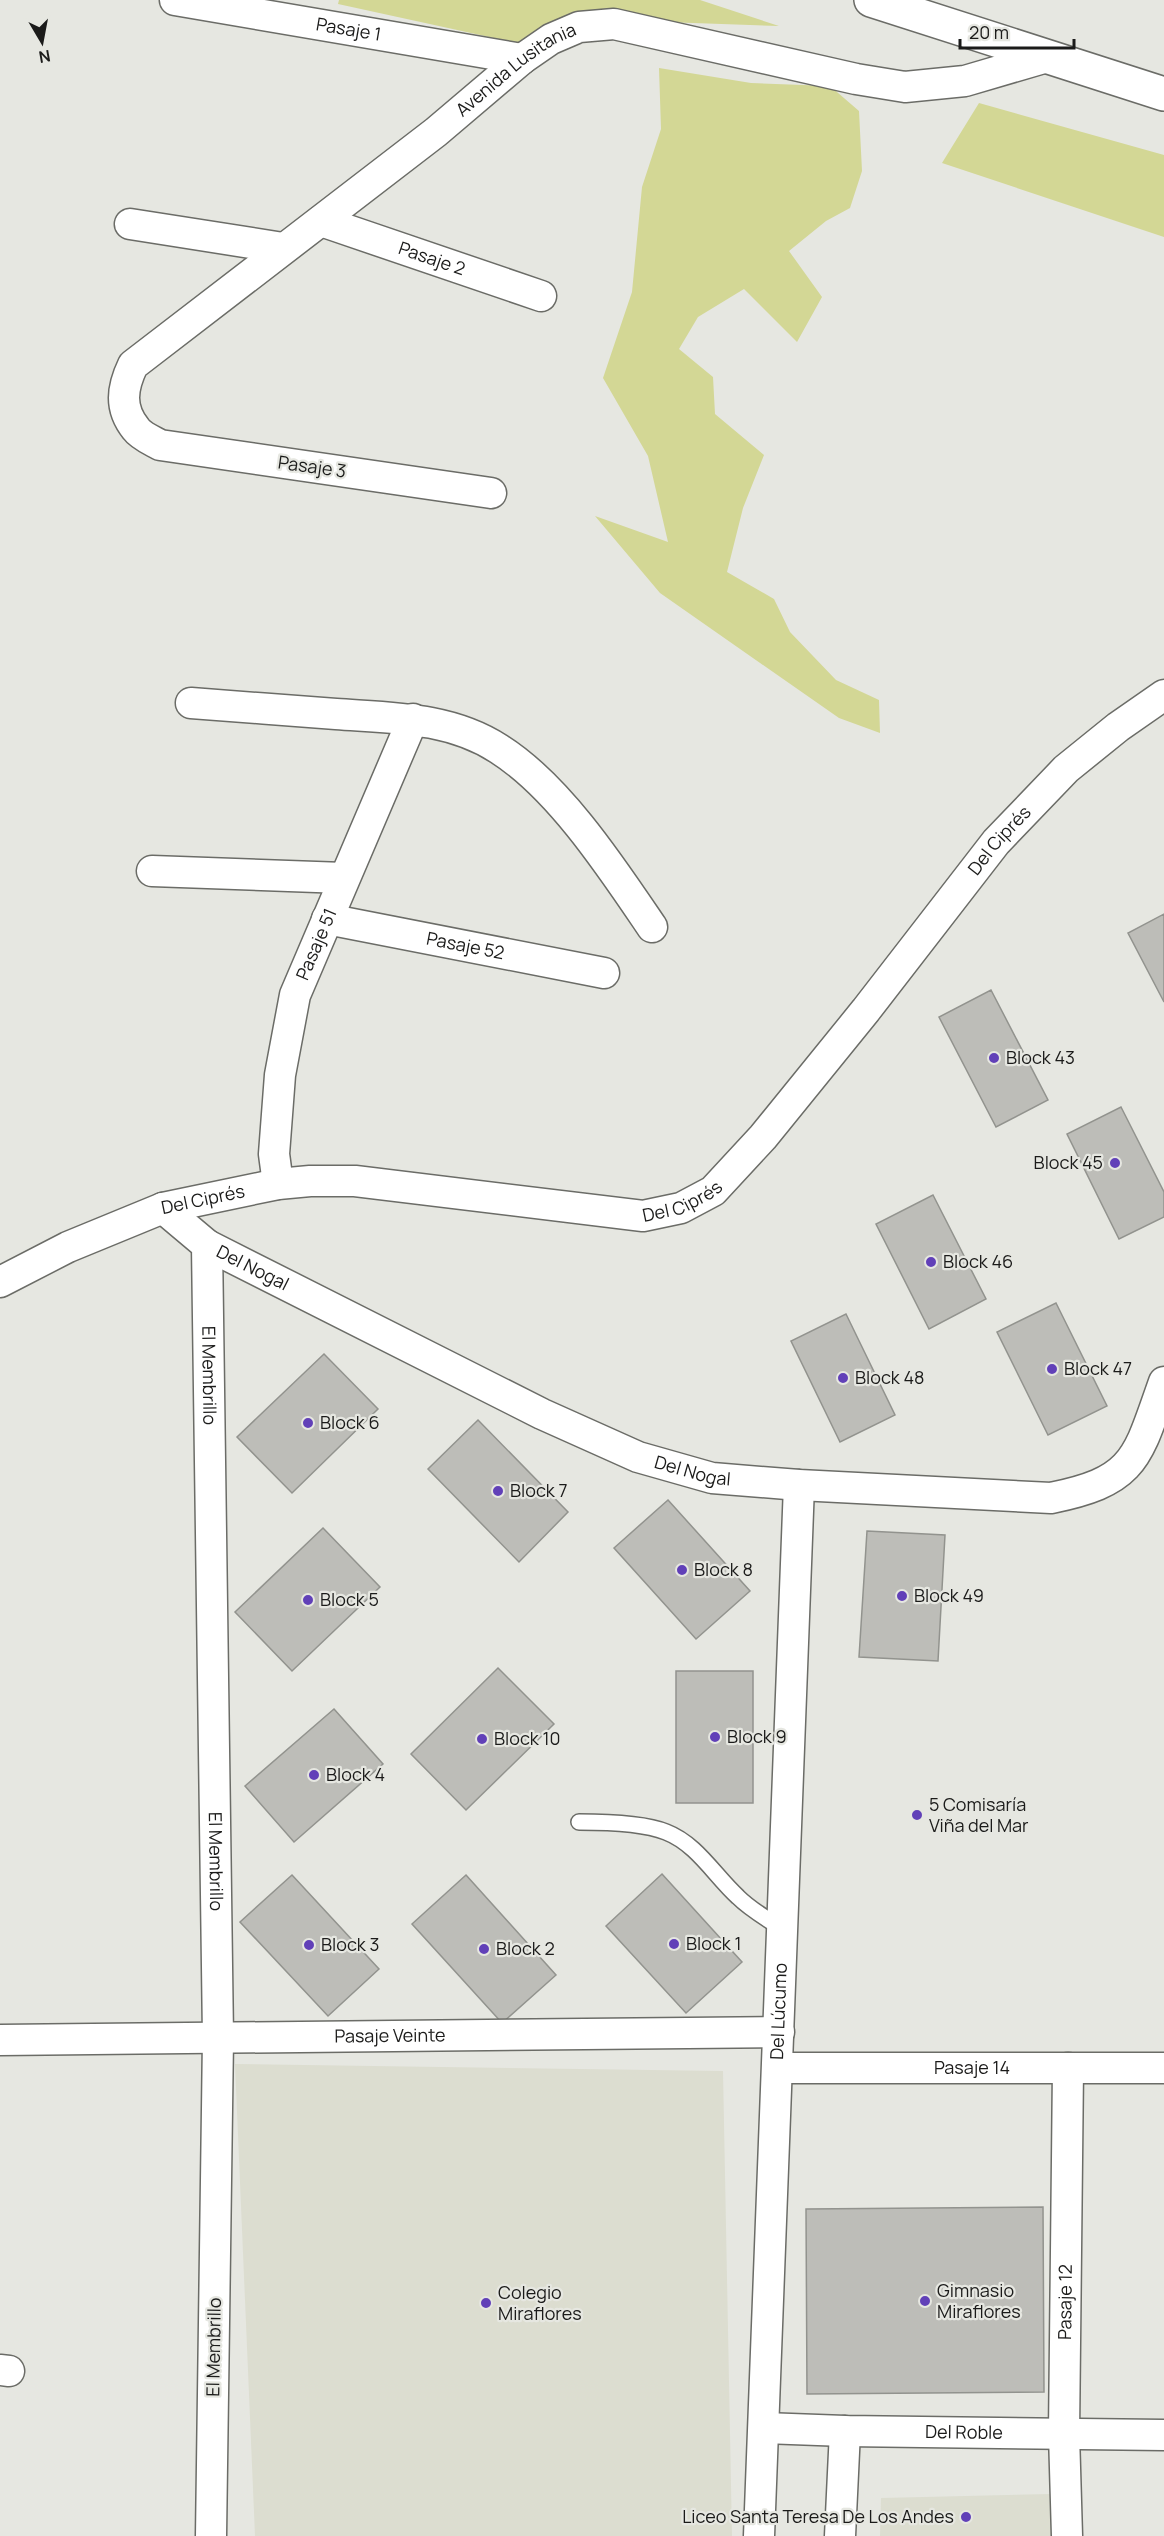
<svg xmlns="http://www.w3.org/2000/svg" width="1164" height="2536" font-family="Manrope,sans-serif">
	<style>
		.built { fill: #dcddd0 }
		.green { fill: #d3d795 }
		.building { fill: #bdbdb8; stroke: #92938e; stroke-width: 1.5 }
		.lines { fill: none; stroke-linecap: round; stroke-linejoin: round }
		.service-casing { stroke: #6b6c67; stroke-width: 18 }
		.minor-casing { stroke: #6b6c67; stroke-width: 33 }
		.tertiary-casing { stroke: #6b6c67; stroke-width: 36 }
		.service { stroke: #fff; stroke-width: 15 }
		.minor { stroke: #fff; stroke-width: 30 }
		.tertiary { stroke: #fff; stroke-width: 33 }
		.poi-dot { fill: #6140b8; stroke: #e6e7e1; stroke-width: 2 }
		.labels { text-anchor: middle; stroke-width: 4.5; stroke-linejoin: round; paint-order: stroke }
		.street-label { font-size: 18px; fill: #1b1b1a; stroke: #e6e7e1 }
		.poi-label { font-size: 18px; fill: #1b1b1a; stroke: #e6e7e1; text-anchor: start }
	</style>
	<rect width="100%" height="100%" fill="#e6e7e1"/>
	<path class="built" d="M235,2064L723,2071L732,2536H255Z
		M1051,2494L1052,2536H880L881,2498Z"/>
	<path class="green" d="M339,0H700L779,26L608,20L535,47L338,4Z
		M659,68L751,83L830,86L859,111L862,171L850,208L826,221L789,251L822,297L797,342L744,289L698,317L679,349L713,377L715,414L764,455L743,508L727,572L774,599L790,632L836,680L879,700L880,733L839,718L660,593L595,516L668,542L648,456L603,378L632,292L642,187L661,129Z
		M979,103L1164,155V237L942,163Z"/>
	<path class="building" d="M1164,914V1002L1128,933Z
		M991,990L1048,1100L996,1127L939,1017Z
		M1121,1107L1164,1192V1217L1119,1239L1067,1134Z
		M933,1195L986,1299L929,1329L876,1224Z
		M1056,1303L1107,1406L1048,1435L997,1332Z
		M846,1314L895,1415L840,1442L791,1341Z
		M324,1354L378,1409L292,1493L237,1437Z
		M478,1420L568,1512L519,1562L428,1469Z
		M668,1500L750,1591L696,1639L614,1548Z
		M323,1528L380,1587L292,1671L235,1612Z
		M867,1531L945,1535L938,1661L859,1657Z
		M498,1668L554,1724L466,1810L411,1754Z
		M676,1671H753V1803H676Z
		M334,1709L383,1764L294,1842L245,1786Z
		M662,1874L742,1962L686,2013L606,1926Z
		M292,1875L379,1969L328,2016L240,1922Z
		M466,1875L556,1975L502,2023L412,1924Z
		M1043,2207L1044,2392L807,2394L806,2209Z"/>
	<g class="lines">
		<g class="service-casing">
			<path id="service" d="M579,1822C603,1822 644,1823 666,1832C697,1844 714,1875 738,1897C751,1910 767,1919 783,1929"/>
		</g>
		<g class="minor-casing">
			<g id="minor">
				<path id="s1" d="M175,0L522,59"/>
				<path id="s2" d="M321,221L541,296"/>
				<path d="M130,224L283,248"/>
				<path id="s3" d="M491,493L160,445C153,441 141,436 136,429C119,408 122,388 133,365L436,132L522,59L551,39L579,27L614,24L856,79L905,87L965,81L1047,57"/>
				<path d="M191,703C239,707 288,710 336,714C392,718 450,717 499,749C559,787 612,868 652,927"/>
				<path d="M152,871L344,878"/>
				<path id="s4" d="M327,919L604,973"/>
				<path id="s5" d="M278,1184L274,1154L280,1075L295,995L413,719"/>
				<path id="s6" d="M163,1208L207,1245L218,2038L211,2536"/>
				<path id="s7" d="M207,1245L542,1414L638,1457L712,1478L799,1485L1051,1498C1136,1481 1137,1458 1164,1382"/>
				<path id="s8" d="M0,1282L68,1247L163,1208L278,1184L310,1181H355L643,1216L681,1208L713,1191L763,1137L866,1010L996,842L1066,769L1118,727L1164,695"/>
				<path id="s9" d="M0,2040L779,2032"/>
				<path id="s10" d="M778,2068H1164"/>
				<path d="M0,2370L9,2371"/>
				<path id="s11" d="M764,2428L845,2431L1164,2435"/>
				<path id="s12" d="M759,2536L799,1485"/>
				<path d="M840,2536L845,2431"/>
				<path id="s13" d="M1067,2536L1064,2434L1068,2068"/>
			</g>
		</g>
		<g class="tertiary-casing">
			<path id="tertiary" d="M871,0L1164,94"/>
		</g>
		<use href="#service" class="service"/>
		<use href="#minor" class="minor"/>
		<use href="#tertiary" class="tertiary"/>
	</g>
	<g class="poi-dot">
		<circle cx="994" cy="1058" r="6"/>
		<circle cx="1115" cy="1163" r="6"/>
		<circle cx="931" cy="1262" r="6"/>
		<circle cx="1052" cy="1369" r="6"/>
		<circle cx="843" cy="1378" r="6"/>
		<circle cx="308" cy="1423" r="6"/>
		<circle cx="498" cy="1491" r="6"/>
		<circle cx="682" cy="1570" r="6"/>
		<circle cx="902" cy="1596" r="6"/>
		<circle cx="308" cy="1600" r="6"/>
		<circle cx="715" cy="1737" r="6"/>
		<circle cx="482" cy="1739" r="6"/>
		<circle cx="314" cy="1775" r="6"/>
		<circle cx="917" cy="1815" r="6"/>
		<circle cx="674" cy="1944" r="6"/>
		<circle cx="309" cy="1945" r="6"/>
		<circle cx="484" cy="1949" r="6"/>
		<circle cx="925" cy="2301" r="6"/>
		<circle cx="486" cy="2303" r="6"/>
		<circle cx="966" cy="2517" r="6"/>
	</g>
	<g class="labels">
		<g class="street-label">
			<text dy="6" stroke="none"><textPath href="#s1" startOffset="176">Pasaje 1</textPath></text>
			<text dy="6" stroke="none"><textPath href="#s3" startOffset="916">Avenida Lusitania</textPath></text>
			<text dy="6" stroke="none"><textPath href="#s2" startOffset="117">Pasaje 2</textPath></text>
			<text transform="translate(312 467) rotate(8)" y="6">Pasaje 3</text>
			<text dy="6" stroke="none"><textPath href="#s8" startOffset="1192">Del Ciprés</textPath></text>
			<text dy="6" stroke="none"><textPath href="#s5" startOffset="246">Pasaje 51</textPath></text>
			<text dy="6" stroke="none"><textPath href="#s4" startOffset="141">Pasaje 52</textPath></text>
			<text dy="6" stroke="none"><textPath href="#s8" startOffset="706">Del Ciprés</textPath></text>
			<text dy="6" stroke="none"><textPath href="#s8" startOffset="220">Del Ciprés</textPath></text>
			<text dy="6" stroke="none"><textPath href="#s7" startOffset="51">Del Nogal</textPath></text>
			<text dy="6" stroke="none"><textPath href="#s6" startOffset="188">El Membrillo</textPath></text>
			<text dy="6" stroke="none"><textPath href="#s7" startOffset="537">Del Nogal</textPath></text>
			<text dy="6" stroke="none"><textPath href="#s6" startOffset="674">El Membrillo</textPath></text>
			<text dy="6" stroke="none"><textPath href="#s12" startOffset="525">Del Lúcumo</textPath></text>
			<text dy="6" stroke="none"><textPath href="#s9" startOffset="390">Pasaje Veinte</textPath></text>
			<text dy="6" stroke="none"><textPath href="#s10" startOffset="194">Pasaje 14</textPath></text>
			<text dy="6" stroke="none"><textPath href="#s13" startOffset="234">Pasaje 12</textPath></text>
			<text transform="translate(214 2347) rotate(-89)" y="6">El Membrillo</text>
			<text dy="6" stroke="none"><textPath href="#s11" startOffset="200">Del Roble</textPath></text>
		</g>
		<g class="poi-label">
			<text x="1006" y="1064">Block 43</text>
			<text x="1103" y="1169" text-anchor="end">Block 45</text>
			<text x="943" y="1268">Block 46</text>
			<text x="1064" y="1375">Block 47</text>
			<text x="855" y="1384">Block 48</text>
			<text x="320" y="1429">Block 6</text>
			<text x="510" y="1497">Block 7</text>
			<text x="694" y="1576">Block 8</text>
			<text x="914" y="1602">Block 49</text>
			<text x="320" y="1606">Block 5</text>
			<text x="727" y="1743">Block 9</text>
			<text x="494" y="1745">Block 10</text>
			<text x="326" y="1781">Block 4</text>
			<text x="929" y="1811">5 Comisaría<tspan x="929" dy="21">Viña del Mar</tspan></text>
			<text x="686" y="1950">Block 1</text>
			<text x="321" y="1951">Block 3</text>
			<text x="496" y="1955">Block 2</text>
			<text x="937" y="2297">Gimnasio<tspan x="937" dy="21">Miraflores</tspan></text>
			<text x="498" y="2299">Colegio<tspan x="498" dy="21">Miraflores</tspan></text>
			<text x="954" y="2523" text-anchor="end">Liceo Santa Teresa De Los Andes</text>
		</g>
	</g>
	<g transform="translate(42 42) rotate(170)" stroke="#e6e7e1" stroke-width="4.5" paint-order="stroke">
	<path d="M0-4.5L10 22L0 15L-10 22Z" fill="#1b1b1a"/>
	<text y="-9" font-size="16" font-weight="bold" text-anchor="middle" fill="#1b1b1a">N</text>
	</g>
	<path d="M960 39v9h114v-9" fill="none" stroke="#1b1b1a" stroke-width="3"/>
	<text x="969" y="39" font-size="18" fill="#1b1b1a" stroke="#e6e7e1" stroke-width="4.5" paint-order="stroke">20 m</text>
</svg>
